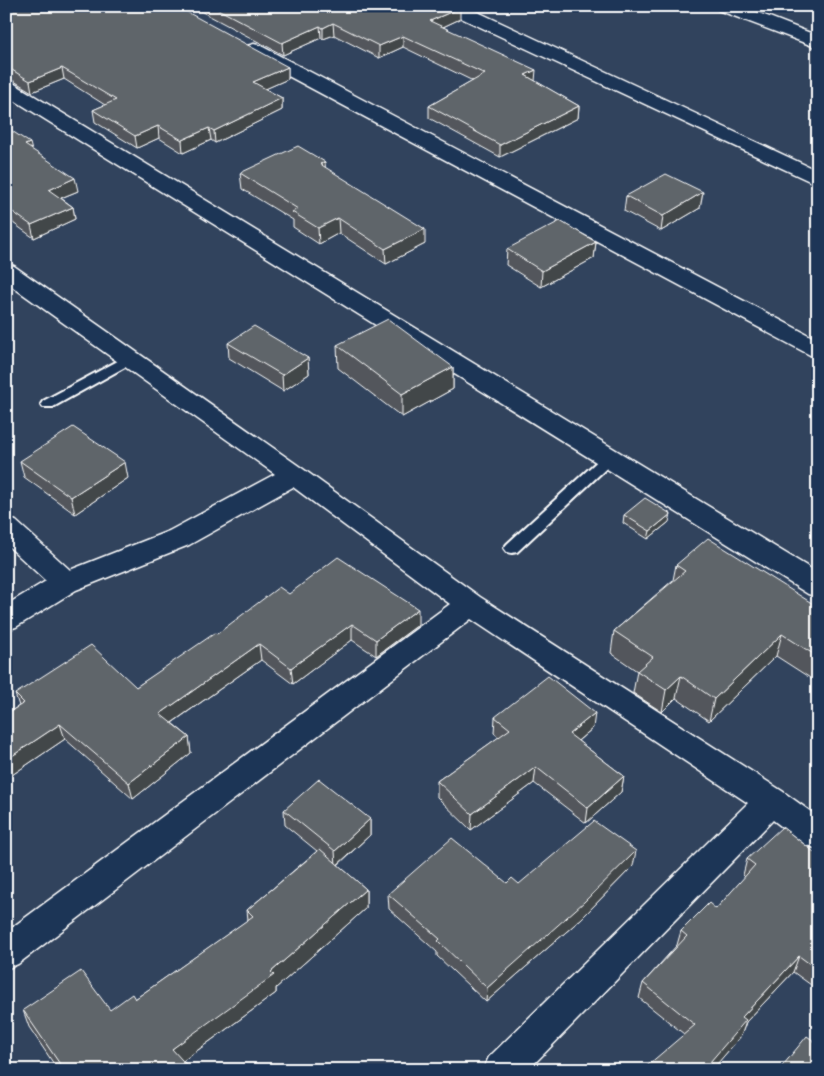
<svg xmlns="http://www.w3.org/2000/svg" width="824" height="1076" font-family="Caveat,sans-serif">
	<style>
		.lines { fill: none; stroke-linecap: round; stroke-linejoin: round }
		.lane-casing { stroke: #fff; stroke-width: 4 }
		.street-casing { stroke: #fff; stroke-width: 3 }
		.secondary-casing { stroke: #fff; stroke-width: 3 }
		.lane { fill: #1d3557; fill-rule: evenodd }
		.street { fill: #1d3557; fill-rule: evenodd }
		.secondary { fill: #1d3557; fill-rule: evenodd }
		.wall { fill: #52575b; stroke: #fff }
		.shaded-wall { fill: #42474a; stroke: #fff }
		.building { fill: #5f656a; stroke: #fff }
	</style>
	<rect width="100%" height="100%" fill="#31435d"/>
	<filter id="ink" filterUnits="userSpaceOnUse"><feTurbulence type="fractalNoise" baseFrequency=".02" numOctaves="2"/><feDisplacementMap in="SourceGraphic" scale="10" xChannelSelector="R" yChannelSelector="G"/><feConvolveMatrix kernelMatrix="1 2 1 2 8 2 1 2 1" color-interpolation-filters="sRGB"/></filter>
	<g filter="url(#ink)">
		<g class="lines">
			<g class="lane-casing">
				<path id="lane" d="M129,355L134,356L136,359L134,362L53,407H43L41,404L43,401Z
					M609,453L614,455L616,458L614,461L517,552L512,553L507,552L504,548L507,544L604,455Z"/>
			</g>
			<g class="street-casing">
				<path id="street" d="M441,6H465L818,171V185L444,10Z
					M715,6H741L818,36V48L718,10Z
					M254,44L261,46L818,340V357L810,355L247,54L245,50L247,46Z
					M6,264L14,266L303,469L480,597L782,791L818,817V849L806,845L773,820L528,1070H483L489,1057L748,803L471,619L18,964L6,969V932L450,604L293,487L189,545L76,590L16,627L6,630V605L46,581L6,544V518L16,521L70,570L169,531L275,474L6,282Z"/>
			</g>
			<g class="secondary-casing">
				<path id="secondary" d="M6,81L13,83L818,573V597L808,594L6,95Z"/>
			</g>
			<use href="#lane" class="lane"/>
			<use href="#street" class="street"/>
			<use href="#secondary" class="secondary"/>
		</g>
		<path class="wall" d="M6,6L288,67V79L265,89L282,98V110L215,143L211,140L183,153L159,138L137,148L95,122L93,110L105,105L64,79L32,92L14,81L6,80Z
			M191,6H456L460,19L443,27L535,81L579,106L578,118L500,157L429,118V106L473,81L403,47L379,58L334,35L323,39L321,38L283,55Z
			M6,127L78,191L61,198L73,207L75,219L34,238L13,223L6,226Z
			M325,168L425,244L386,264L339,233L319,244L293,227V220L242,189L240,173Z
			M626,196L700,208L661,231L624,211Z
			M596,242L594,258L541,287L506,265L507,249Z
			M228,343L308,358L309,374L283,391L229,358Z
			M337,345L453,367V389L402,417L338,368Z
			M20,461L128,478L75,514L24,477Z
			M624,515L669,522L648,539L623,523Z
			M676,565L818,607V683L776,656L709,721L676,698L662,712L633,693L637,671L611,653L614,631L673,580Z
			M289,594L418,625L376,656L352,640L293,684L261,660L172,723L189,737L191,753L133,799L65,739L6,779V714L19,706L15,694L136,687L217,634Z
			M495,717L593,728L578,741L624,776L621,792L586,823L534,783L471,830L437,797V781L499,737L494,733Z
			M284,810L370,819V835L338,865L366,889V908L276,988V993L183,1061L191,1070H58L29,1027L23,1010H110L135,999L248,920L247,910L317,851L285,825Z
			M818,855V990L793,972L746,1022L741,1036L715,1066L684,1034L639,998L643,983L677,945L681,931L716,909L745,877L743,875L747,859Z
			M633,866L582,918L486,1002L437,956V952L389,909L388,894L507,883L519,884Z"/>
		<path class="shaded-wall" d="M460,8V19L430,33V21Z
			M333,23L334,35L323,39V28Z
			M320,26L321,38L283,55L282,43Z
			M403,36V47L379,58V46Z
			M288,67V79L254,94L253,82Z
			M62,68L64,79L32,92L30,81Z
			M536,70L535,81L525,75Z
			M9,89L12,101L6,103V90Z
			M282,98V110L215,143L214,131Z
			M579,106L578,118L500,157V145Z
			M158,126L159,138L137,148L135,136Z
			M209,128L211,140L183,153L182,140Z
			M30,143L33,155L25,145Z
			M325,162L326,177L320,164Z
			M75,178L78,191L51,202L49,190Z
			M703,192L700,208L661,231L663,216Z
			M73,207L75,219L34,238L31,225Z
			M10,210L13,223L6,226V212Z
			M338,218L339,233L319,244L318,228Z
			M425,229V244L386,264L385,249Z
			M596,242L594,258L541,287L542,271Z
			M308,358L309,374L283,391L282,375Z
			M453,367V389L402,417V394Z
			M125,462L128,478L75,514L71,497Z
			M671,514L669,522L648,539L650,531Z
			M418,609V625L376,656V640Z
			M352,624V640L293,684L291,668Z
			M782,634L776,656L709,721L714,699Z
			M259,644L261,660L163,729L160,714Z
			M681,676L676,698L662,712L666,690Z
			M595,713L593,728L567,750L569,734Z
			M60,724L65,739L6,779V760Z
			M189,737L191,753L133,799L129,783Z
			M536,767L534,783L471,830L472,814Z
			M624,776L621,792L586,823L588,808Z
			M370,819V835L336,866L335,851Z
			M636,851L633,866L582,918L486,1002L487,988Z
			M366,889V908L276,988V993L176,1066L172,1049L271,972Z
			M799,956L793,972L746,1022L741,1036L712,1070L710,1062L742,1017Z"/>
		<path class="building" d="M6,6H176L288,67L253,82L282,98L214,131L209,128L182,140L158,126L135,136L93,110L116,100L62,68L30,81L12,70L6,68Z
			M212,6H456L460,8L430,21L536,70L525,75L579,106L500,145L429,106L485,74L403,36L379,46L333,23L323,28L320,26L282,43Z
			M6,127L30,143L25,145L75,178L49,190L73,207L31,225L10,210L6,212Z
			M298,146L325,162L320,164L425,229L385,249L338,218L318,228L292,212L298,209L240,173Z
			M666,174L703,192L663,216L626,196Z
			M560,221L596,242L542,271L507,249Z
			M388,319L453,367L402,394L337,345Z
			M254,326L308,358L282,375L228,343Z
			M73,427L125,462L71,497L20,461Z
			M645,498L671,514L650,531L624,515Z
			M708,538L818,607V657L782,634L714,699L681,676L666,690L637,671L653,657L614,631L685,571L676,565Z
			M338,557L418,609L376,640L352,624L291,668L259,644L160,714L189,737L129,783L60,724L6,760V714L24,703L15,694L91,645L136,687L215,633L217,634L279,587L289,594Z
			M548,676L595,713L569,734L624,776L588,808L536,767L472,814L437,781L510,729L495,717Z
			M319,779L370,819L335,851L284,810Z
			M594,821L636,851L584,902L487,988L438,941L440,939L388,894L452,838L507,883L512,878L519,884Z
			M782,827L818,855V970L799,956L742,1017L746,1020L710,1062L719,1070H642L695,1025L643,983L687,936L681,931L709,903L716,909L755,865L747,859Z
			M320,849L366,889L271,972L274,975L172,1049L191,1070H64L23,1010L81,971L110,1010L132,994L135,999L253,916L247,910Z
			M807,1036L818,1044V1070H779Z"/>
	</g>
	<rect width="824" height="1076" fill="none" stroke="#1d3557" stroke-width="25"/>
	<rect x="12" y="12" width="799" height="1051" fill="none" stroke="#fff" stroke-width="2" filter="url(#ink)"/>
</svg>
